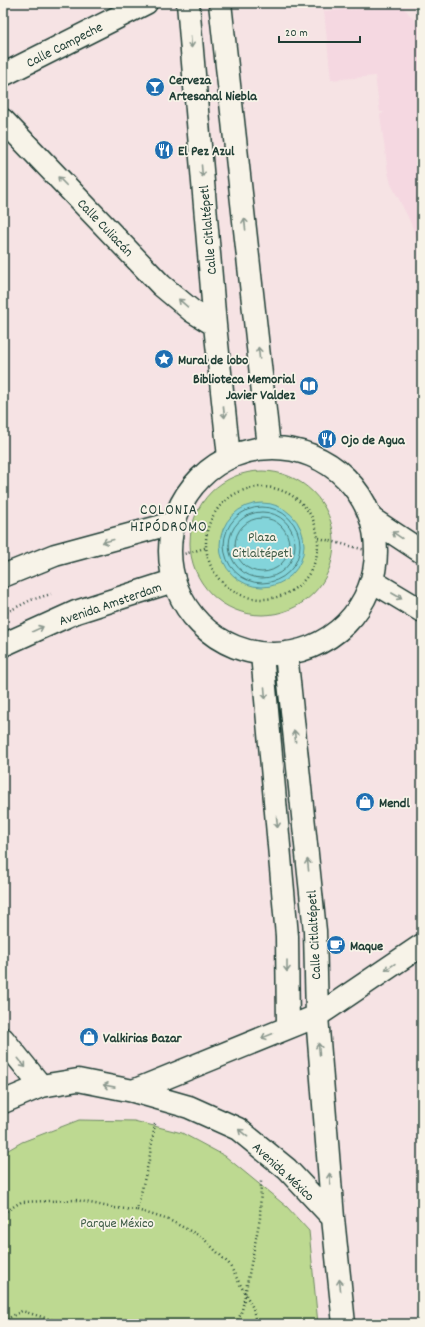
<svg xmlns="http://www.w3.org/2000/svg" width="425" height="1327" font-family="Dekko,sans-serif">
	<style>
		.built { fill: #f5d8e1 }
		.green { fill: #bdd991; stroke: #6e8b62 }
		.water { fill: #83d4da; stroke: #5b9898 }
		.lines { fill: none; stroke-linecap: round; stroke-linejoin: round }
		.shore { stroke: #477976; stroke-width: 1 }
		.minor-casing { stroke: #1f3d34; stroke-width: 25 }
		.path { stroke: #1f3d34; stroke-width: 2.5; stroke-dasharray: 1 3; stroke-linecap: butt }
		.minor { stroke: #f7f3e8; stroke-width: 22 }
		.oneway { stroke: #8b988e }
		.labels { text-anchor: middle; stroke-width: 3.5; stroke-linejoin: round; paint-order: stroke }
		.street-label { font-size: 14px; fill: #1f3d34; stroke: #f7f3e8 }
		.poi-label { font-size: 14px; font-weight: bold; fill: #1f3d34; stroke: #f7f3e8; text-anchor: start }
		.park-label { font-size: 14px; fill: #3f5c47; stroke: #f7f3e8 }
		.neighbourhood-label { font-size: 15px; letter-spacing: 1px; fill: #1f3d34; stroke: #f7f3e8 }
	</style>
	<rect width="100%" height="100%" fill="#f6e3e4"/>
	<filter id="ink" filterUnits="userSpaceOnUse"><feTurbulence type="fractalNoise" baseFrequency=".025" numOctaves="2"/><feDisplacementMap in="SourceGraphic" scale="8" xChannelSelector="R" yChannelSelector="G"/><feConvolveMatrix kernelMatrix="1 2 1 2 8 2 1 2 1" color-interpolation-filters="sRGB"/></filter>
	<g filter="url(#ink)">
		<path class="built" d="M403,7L422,29V251L409,219L391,184L388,172L380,115L384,112H380L375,76L331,80L324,11Z"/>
		<path class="green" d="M190 543a72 72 0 1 1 144 0a72 72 0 1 1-144 0Z
			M79,1120L134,1121L182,1133L225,1156L287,1207L309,1231L318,1324H3V1153L22,1142Z"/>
		<path class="water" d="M220 545a42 42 0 1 1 84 0a42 42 0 1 1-84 0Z"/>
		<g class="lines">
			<path class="shore" d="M224 545a38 38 0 1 1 76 0a38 38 0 1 1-76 0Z
				M229 545a33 33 0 1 1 66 0a33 33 0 1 1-66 0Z
				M235 545a27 27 0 1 1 54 0a27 27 0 1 1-54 0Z"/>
			<g class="minor-casing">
				<path id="minor" d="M188,3L215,325L229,457
					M220,3L269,447
					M3,75L146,3
					M3,120L161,285L192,311L215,325
					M170 551a103 103 0 1 1 206 0a103 103 0 1 1-206 0Z
					M372,519L422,552
					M3,576L55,555L173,523
					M372,581L422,611
					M3,645L76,612L173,581
					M286,653L315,931L317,1016L333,1218L344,1324
					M262,654L287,936L288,1027
					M3,1039L41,1086
					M133,1091L317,1016L422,945
					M3,1102L41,1086L78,1080L133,1091L189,1107L238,1129L287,1169L333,1218"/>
			</g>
			<path class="path" d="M206 543a56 56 0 1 1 112 0a56 56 0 1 1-112 0Z
				M319,538L373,552
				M177,556L205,548
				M3,614L31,600L51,594
				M155,1124L149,1160L137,1210L169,1220L202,1237L229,1264L253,1308L256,1324
				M3,1213L21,1202L76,1200L114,1208L137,1210
				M3,1321L22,1311L59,1322L60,1324
				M237,1324L242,1310L260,1218L261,1181"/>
			<use href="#minor" class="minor"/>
		</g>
		<defs><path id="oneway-shaft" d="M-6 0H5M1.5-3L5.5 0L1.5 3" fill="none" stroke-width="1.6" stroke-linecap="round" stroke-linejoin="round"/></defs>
		<g class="oneway">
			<use href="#oneway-shaft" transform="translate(191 42) rotate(85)"/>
			<use href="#oneway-shaft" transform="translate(202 171) rotate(85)"/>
			<use href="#oneway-shaft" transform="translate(62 181) rotate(-134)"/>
			<use href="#oneway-shaft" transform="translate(245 224) rotate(-96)"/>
			<use href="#oneway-shaft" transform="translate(183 303) rotate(-139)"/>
			<use href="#oneway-shaft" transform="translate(259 353) rotate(-96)"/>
			<use href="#oneway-shaft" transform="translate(224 412) rotate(84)"/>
			<use href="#oneway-shaft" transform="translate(397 535) rotate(-146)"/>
			<use href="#oneway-shaft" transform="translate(108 541) rotate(165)"/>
			<use href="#oneway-shaft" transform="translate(397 596) rotate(30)"/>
			<use href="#oneway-shaft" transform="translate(38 629) rotate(-25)"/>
			<use href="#oneway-shaft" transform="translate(265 693) rotate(85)"/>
			<use href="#oneway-shaft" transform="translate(295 736) rotate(-96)"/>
			<use href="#oneway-shaft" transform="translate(277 822) rotate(85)"/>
			<use href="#oneway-shaft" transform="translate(308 865) rotate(-96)"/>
			<use href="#oneway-shaft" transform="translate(287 966) rotate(90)"/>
			<use href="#oneway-shaft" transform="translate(390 967) rotate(146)"/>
			<use href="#oneway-shaft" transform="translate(267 1036) rotate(158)"/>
			<use href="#oneway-shaft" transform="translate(319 1049) rotate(-95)"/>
			<use href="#oneway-shaft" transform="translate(22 1063) rotate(51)"/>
			<use href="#oneway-shaft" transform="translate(109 1086) rotate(-169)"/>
			<use href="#oneway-shaft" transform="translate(243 1133) rotate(-141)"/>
			<use href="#oneway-shaft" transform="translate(330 1179) rotate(-95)"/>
			<use href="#oneway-shaft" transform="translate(340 1285) rotate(-96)"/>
		</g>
	</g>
	<defs>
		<g id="bar-disc" transform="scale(1)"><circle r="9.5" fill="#1f6fb2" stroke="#f7f3e8"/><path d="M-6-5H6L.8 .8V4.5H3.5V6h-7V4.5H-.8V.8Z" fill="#fff"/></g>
		<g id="restaurant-disc" transform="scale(1)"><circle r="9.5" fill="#1f6fb2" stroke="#f7f3e8"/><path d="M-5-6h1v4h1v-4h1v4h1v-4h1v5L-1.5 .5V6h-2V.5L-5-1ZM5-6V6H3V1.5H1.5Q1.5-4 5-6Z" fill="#fff"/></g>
		<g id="sight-disc" transform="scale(1)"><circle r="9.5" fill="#1f6fb2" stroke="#f7f3e8"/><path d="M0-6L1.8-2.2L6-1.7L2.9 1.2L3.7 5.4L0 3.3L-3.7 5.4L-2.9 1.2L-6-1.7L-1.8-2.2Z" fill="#fff"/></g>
		<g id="library-disc" transform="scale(1)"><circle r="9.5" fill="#1f6fb2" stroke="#f7f3e8"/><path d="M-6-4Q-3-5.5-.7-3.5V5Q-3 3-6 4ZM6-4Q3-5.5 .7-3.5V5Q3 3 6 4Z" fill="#fff"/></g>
		<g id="shop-disc" transform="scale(1)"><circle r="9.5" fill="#1f6fb2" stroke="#f7f3e8"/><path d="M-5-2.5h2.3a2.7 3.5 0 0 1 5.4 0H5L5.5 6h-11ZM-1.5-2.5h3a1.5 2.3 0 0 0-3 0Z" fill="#fff"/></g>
		<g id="cafe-disc" transform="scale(1)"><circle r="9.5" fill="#1f6fb2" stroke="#f7f3e8"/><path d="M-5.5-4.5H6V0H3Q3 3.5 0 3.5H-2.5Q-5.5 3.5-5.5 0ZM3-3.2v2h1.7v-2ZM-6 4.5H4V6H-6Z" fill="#fff"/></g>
	</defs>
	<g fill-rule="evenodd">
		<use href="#bar-disc" x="155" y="87"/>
		<use href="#restaurant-disc" x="164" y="150"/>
		<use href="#sight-disc" x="164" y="359"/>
		<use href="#library-disc" x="309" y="386"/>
		<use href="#restaurant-disc" x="327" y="439"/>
		<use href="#shop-disc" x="365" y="802"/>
		<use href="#cafe-disc" x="336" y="945"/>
		<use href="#shop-disc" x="89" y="1037"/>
	</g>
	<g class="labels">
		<g class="street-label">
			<text transform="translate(64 44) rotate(-27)" y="5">Calle Campeche</text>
			<text transform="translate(106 227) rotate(46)" y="5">Calle Culiacán</text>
			<text transform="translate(207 230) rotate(-95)" y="5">Calle Citlaltépetl</text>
			<text transform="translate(110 603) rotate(-19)" y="5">Avenida Amsterdam</text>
			<text transform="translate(313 935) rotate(-93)" y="5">Calle Citlaltépetl</text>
			<text transform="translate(284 1171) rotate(43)" y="5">Avenida México</text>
		</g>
		<g class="poi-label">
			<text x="169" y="84">Cerveza<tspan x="169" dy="16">Artesanal Niebla</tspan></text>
			<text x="178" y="155">El Pez Azul</text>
			<text x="178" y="364">Mural de lobo</text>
			<text x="295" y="383" text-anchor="end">Biblioteca Memorial<tspan x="295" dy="16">Javier Valdez</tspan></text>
			<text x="341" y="444">Ojo de Agua</text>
			<text x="379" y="807">Mendl</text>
			<text x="350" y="950">Maque</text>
			<text x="103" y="1042">Valkirias Bazar</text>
		</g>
		<g class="park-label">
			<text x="262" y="541">Plaza<tspan x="262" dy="16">Citlaltépetl</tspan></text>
			<text x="117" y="1227">Parque México</text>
		</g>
		<g class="neighbourhood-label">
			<text x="169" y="514">COLONIA<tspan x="169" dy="17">HIPÓDROMO</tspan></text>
		</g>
	</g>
	<rect width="425" height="1327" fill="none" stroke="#f7f3e8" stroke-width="16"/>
	<rect x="8" y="8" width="409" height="1311" fill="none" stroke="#1f3d34" stroke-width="1.5" filter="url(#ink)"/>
	<path d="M279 36v6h81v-6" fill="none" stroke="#1f3d34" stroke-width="2"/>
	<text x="285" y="36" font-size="12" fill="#1f3d34" stroke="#f7f3e8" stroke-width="3" paint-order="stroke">20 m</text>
</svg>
